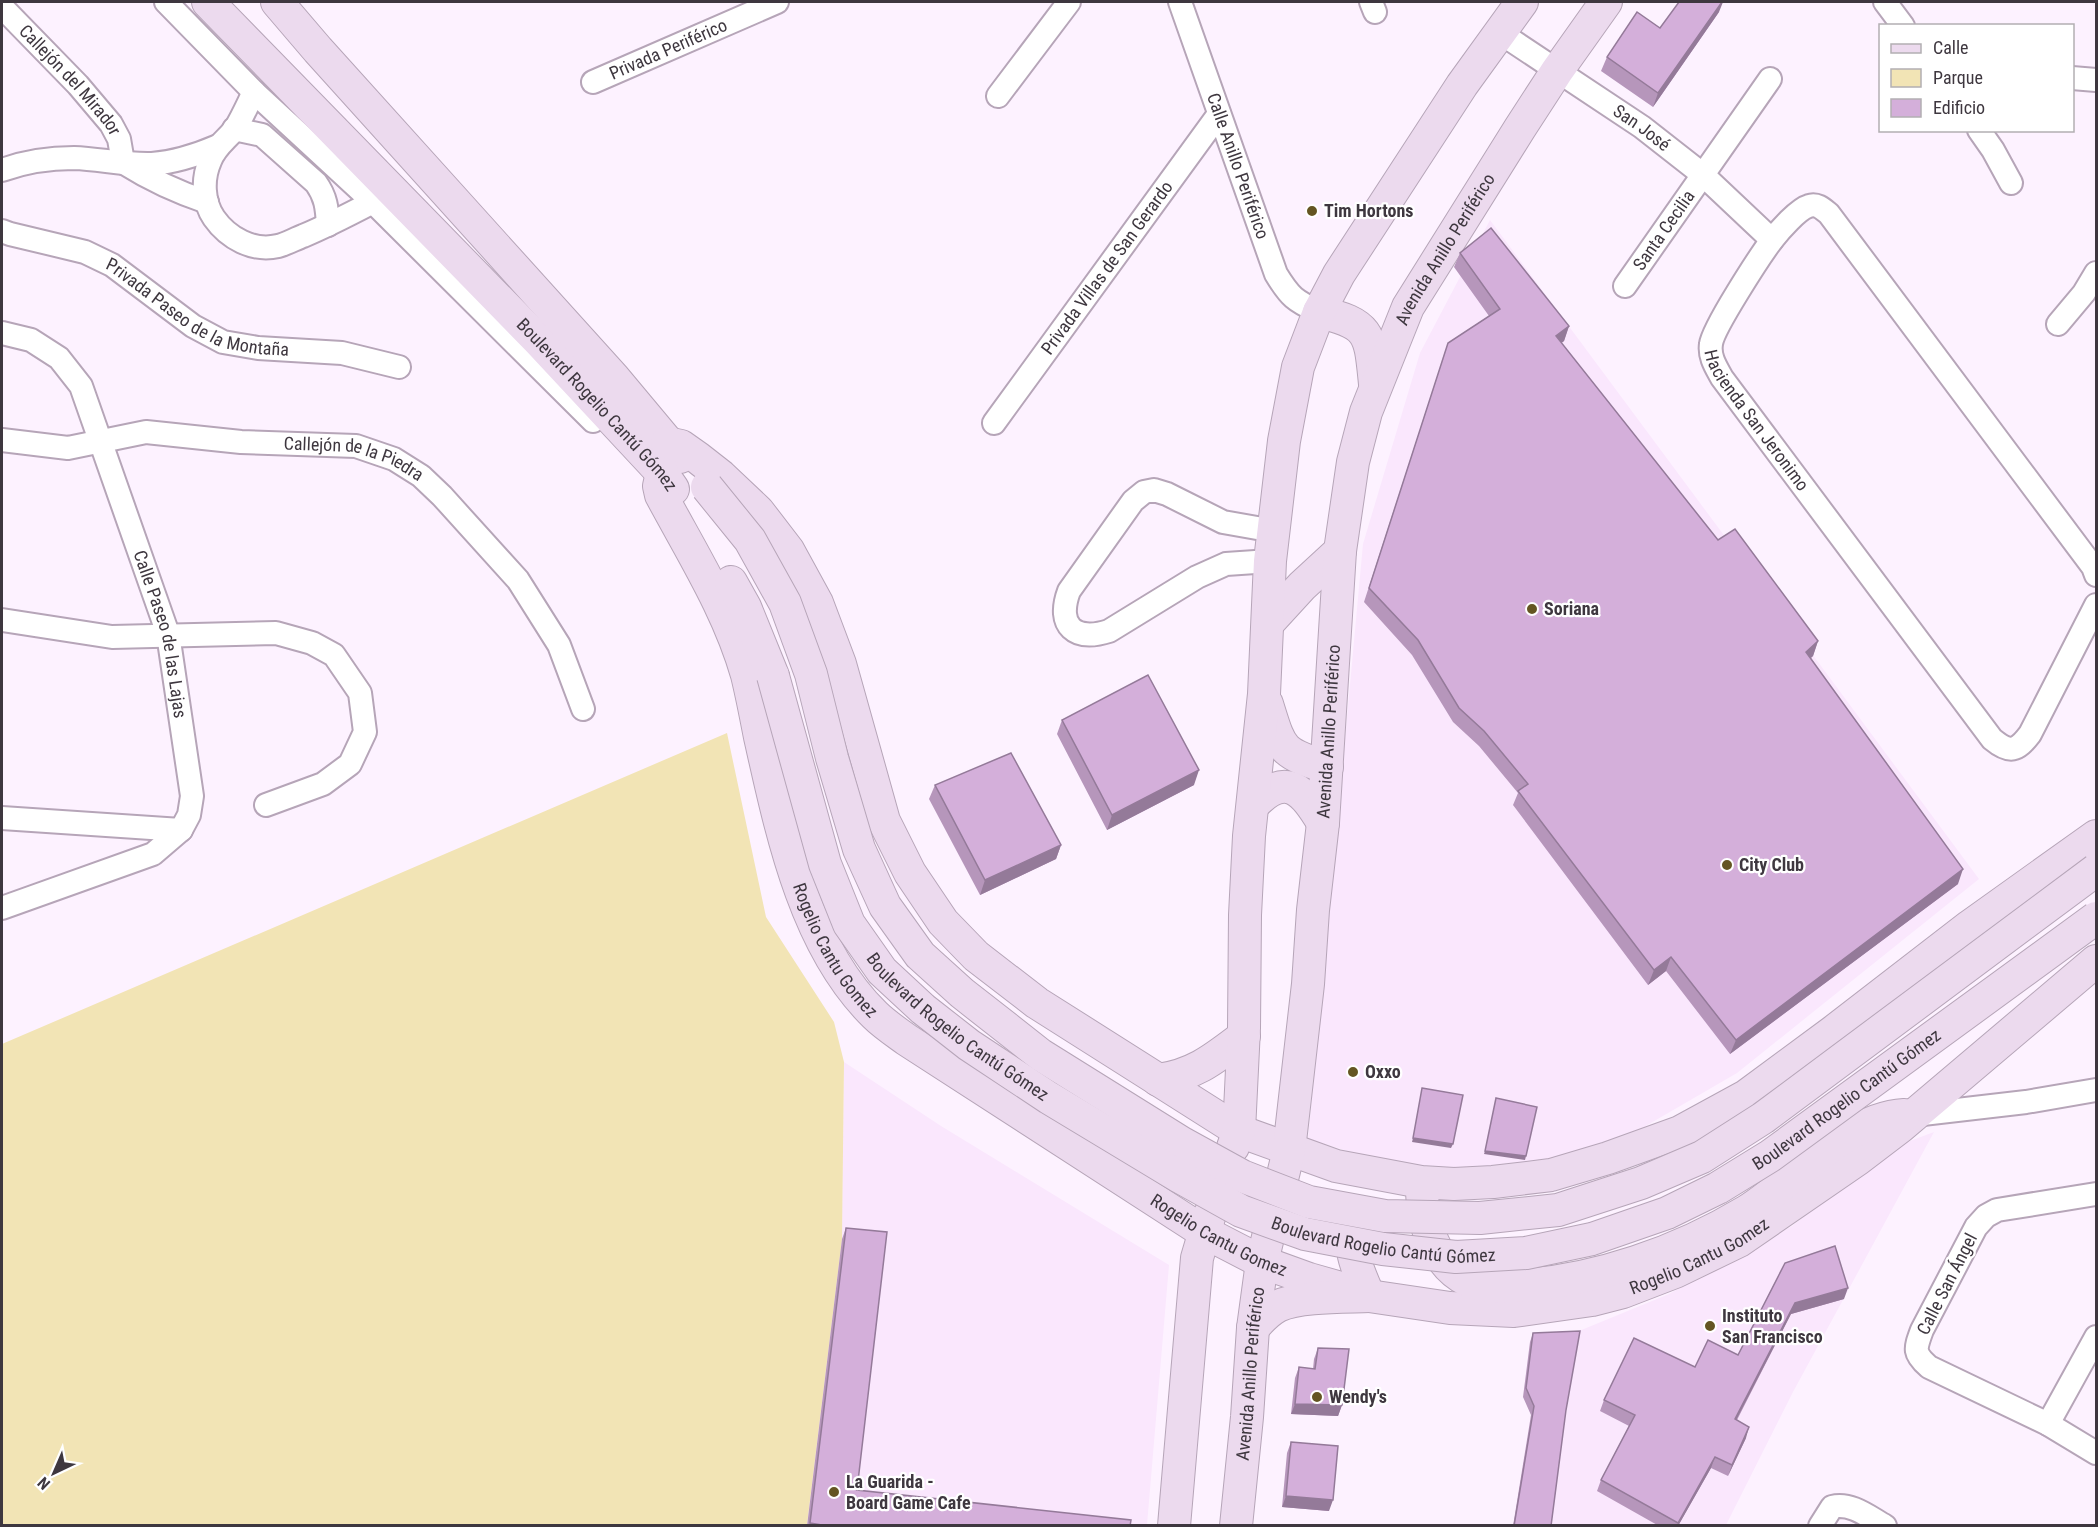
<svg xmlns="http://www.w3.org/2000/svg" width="2098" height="1527" font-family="'Roboto Condensed',sans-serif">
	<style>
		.built { fill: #fae7fd }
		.green { fill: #f2e4b5 }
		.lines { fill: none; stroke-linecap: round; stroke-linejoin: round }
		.street-casing { stroke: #b6a5b8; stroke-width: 26 }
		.secondary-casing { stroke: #b6a5b8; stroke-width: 34 }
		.street { stroke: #fff; stroke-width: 22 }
		.secondary { stroke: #ecdaee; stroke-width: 32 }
		.secondary-bridge-casing { stroke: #b6a5b8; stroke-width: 34; stroke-linecap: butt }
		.secondary-bridge { stroke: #ecdaee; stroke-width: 32 }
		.wall { fill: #b696bb }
		.shaded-wall { fill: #947a99 }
		.building { fill: #d4afda; stroke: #947a99; stroke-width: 1.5 }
		.poi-dot { fill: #645522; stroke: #fff; stroke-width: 2 }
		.labels { text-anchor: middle; stroke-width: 4.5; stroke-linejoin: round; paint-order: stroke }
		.street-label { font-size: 18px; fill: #3e373f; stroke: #fff }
		.poi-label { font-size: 18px; font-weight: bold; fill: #3e373f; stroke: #fff; text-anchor: start }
	</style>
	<rect width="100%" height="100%" fill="#fdf2ff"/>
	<path class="built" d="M1490,220L1979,879L1737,1073L1625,1138L1545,1163L1466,1170L1386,1163L1308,1139L1363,544L1420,353Z
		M844,1062L941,1126L1169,1265L1147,1525L807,1526L842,1239Z
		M1934,1132L1793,1392L1726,1525L1549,1526L1579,1331L1669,1294L1792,1226L1886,1150Z"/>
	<path class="green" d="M727,733L766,917L834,1022L844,1062L842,1239L807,1525H2V1044Z"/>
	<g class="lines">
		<g class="street-casing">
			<g id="street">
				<path d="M166,2L254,92L373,202L593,421"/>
				<path id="s1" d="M1180,2L1276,274C1290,297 1295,301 1319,312"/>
				<path d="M1371,2L1375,12"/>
				<path d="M1885,2L1903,26"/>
				<path id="s2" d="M2,7L78,85L111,124L119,139L123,162"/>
				<path id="s3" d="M1499,32L1642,127L1702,174L1772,240"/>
				<path d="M2072,78L2096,80"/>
				<path id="s4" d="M593,82L777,2"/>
				<path d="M254,92C248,104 242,118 235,129C226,140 215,147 210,161C202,179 203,202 214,218C228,238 253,252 278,246C286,244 295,239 303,236C327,226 350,214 373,202"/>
				<path d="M998,96L1069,2"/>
				<path d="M234,129L262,135L316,183C326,197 327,208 328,225"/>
				<path d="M1979,130L1993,150L2011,183"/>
				<path d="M124,163C151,180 177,192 207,202"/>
				<path d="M2,170C24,162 50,158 74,158C100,159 126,165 152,164C176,162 197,155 218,146"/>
				<path id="s5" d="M2,231L10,234L85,252L112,265L193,326L223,342L258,348L342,353L399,367"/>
				<path id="s6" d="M1625,286L1770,79"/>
				<path d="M2058,324L2084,293L2096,273"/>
				<path id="s7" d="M2,333L31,340L59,358L81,386L168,634L192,796L189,815L181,830L153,854L2,908"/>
				<path id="s8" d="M994,423L1219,114"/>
				<path id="s9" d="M2,440L68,448L146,432L241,442L356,446L394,459L421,476L442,496L518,580L559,645L583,709"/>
				<path d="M1270,561L1226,564L1197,577L1109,631C1075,642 1056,626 1069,591L1133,501L1144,492L1154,490L1167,494L1223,522L1274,531"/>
				<path id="s10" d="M2096,575L2093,567L1829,214C1823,209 1817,203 1809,206C1798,209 1779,231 1772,240C1760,256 1713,328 1711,344C1709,357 1716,367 1722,378L1992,739C2010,754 2017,751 2030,734L2096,605"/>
				<path d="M2,620L112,637L276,633L312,643L334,655L360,693L365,732L350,764L323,784L266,805"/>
				<path d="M2,818L181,830"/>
				<path d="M1914,1115L2026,1102L2096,1090"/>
				<path d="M2096,1194L1997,1210L1986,1216L1976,1227L1922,1330C1915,1349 1913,1353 1929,1367L2048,1424L2096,1453"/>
				<path d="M2048,1424L2096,1337"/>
				<path d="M1820,1526L1832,1507C1851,1502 1869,1517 1885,1526"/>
			</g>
		</g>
		<g class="secondary-casing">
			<g id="secondary">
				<path id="s11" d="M208,2L539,341L662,473L673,489"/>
				<path d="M277,2L318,50L614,378L680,457"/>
				<path d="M1319,312C1371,324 1370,334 1375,384"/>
				<path d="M667,443L681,446L698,458L721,476L758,511L788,550L817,603L840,664L884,821L910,873L943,922L976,956L1037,1003L1239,1131L1336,1166L1421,1182L1454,1184L1493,1182L1551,1175L1608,1158L1680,1132L1746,1096L1834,1031L1970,926L2096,836"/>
				<path id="s12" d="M662,473L659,486L661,495C692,553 729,611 747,675C752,695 756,717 760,737C781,830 804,946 875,1015C884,1024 896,1032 907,1040L1204,1232L1262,1262L1309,1279L1369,1296L1450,1308L1514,1311L1592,1300L1623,1292L1675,1272L1739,1241L1858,1159L1900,1127L2096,961"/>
				<path d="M731,582L745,607L773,676"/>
				<path d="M1269,622L1302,586L1340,551"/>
				<path d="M1267,704C1281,749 1280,753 1327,767"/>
				<path d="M1253,805C1286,771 1303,789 1323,823"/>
				<path d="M1158,1080C1195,1075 1215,1058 1244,1036"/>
				<path d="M1233,1147L1239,1131L1244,1028L1245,915L1249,836L1264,694L1270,561L1284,441L1298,367L1319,312L1339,274L1462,85L1522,2"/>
				<path d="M1422,1191C1422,1223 1436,1265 1467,1280C1482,1288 1500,1286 1516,1286C1596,1281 1679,1252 1747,1211C1794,1182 1847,1118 1904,1115"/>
				<path d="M1253,1328C1260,1320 1268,1311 1278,1306C1299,1296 1345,1297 1369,1296C1357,1269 1346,1246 1356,1217"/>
				<path d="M1174,1526L1197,1258L1210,1214"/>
				<path id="s13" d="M1236,1526L1247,1417L1253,1328L1262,1262L1289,1150L1308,984L1313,910L1323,823L1340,551L1353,462L1366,412L1408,307L1520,128L1557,71L1606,2"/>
			</g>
		</g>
		<use href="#street" class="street"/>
		<use href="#secondary" class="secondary"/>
		<g class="secondary-bridge-casing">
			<g id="secondary-bridge">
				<path d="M707,487L750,540L785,603L811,674L832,758L859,849L885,906L920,955L962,993L1041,1055L1182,1143L1242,1176L1309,1202L1385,1216L1480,1218L1558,1210L1641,1183L1702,1157L1763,1118L2096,870"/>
				<path id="s14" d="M773,676L825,864L849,924L882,971L923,1009L969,1045L1049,1098L1180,1177L1241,1211L1305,1234L1383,1249L1456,1257L1526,1253L1592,1239L1667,1213L1718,1188L1770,1156L2096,918"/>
			</g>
		</g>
		<use href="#secondary-bridge" class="secondary-bridge"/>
	</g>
	<path class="wall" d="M1719,12L1653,107L1601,71L1607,57L1660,28Z
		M1460,253L1569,326L1564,341L1561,343L1718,540L1818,641L1813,656L1811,658L1958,884L1730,1054L1666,971L1648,985L1513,805L1518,793L1479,746L1453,722L1412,655L1364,602L1448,343L1489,316L1454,267Z
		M1062,720L1194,785L1107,830L1057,734Z
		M935,785L1061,845L1056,859L980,895L929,799Z
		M846,1228L857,1490L1130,1526H807L842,1239Z
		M1785,1263L1844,1299L1791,1314L1737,1420L1746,1438L1728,1476L1711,1468L1678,1526H1659L1597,1491L1601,1480L1629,1426L1600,1411L1604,1400L1695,1367L1738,1355Z
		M1533,1333L1566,1410L1551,1526H1513L1531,1415L1523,1397L1530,1342Z
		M1318,1348L1342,1405L1338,1416L1291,1414L1295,1378L1299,1367L1313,1369L1314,1359Z
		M1291,1442L1329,1511L1282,1507L1287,1453Z"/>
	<path class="shaded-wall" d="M1722,2H1723L1719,12L1653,107L1658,93Z
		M1569,326L1564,341L1551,351L1556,336Z
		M1818,641L1813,656L1801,666L1806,652Z
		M1199,770L1194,785L1107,830L1112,815Z
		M1061,845L1056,859L980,895L985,880Z
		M1963,869L1958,884L1730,1054L1736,1040Z
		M1671,957L1666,971L1648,985L1654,970Z
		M1413,1138L1453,1144L1451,1148L1412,1142Z
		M1485,1151L1526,1156L1525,1160L1484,1154Z
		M1848,1288L1844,1299L1791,1314L1731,1430L1735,1419L1795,1303Z
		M1295,1404L1342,1405L1338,1416L1291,1414Z
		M1749,1427L1746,1438L1728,1476L1732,1465Z
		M1715,1457L1711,1468L1678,1526H1677Z
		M1286,1496L1333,1500L1329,1511L1282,1507Z
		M810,1523L828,1526H809Z"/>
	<path class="building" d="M1679,2H1722L1658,93L1607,57L1637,12L1660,28Z
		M1491,228L1569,326L1556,336L1718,540L1735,529L1818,641L1806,652L1963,869L1736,1040L1671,957L1654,970L1518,791L1528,784L1484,731L1459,708L1418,640L1369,588L1448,343L1500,309L1460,253Z
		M1148,675L1199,770L1112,815L1062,720Z
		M1011,753L1061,845L985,880L935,785Z
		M1422,1088L1463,1095L1453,1144L1413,1138Z
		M1496,1098L1537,1107L1526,1156L1485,1151Z
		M846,1228L887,1232L857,1490L1131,1520L1130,1526H828L810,1523Z
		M1835,1246L1848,1288L1795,1303L1735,1419L1749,1427L1732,1465L1715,1457L1678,1523L1601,1480L1635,1415L1604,1400L1634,1338L1695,1367L1708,1340L1738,1355L1785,1263Z
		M1580,1331L1566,1410L1551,1526H1514L1534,1406L1526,1388L1533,1333Z
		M1318,1348L1349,1349L1342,1405L1295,1404L1299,1367L1315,1369Z
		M1291,1442L1338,1446L1333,1500L1286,1496Z"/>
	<g class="poi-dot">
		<circle cx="1312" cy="211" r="6"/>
		<circle cx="1532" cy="609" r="6"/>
		<circle cx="1727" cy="865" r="6"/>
		<circle cx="1353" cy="1072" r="6"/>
		<circle cx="1710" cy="1326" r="6"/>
		<circle cx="1317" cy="1397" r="6"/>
		<circle cx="834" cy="1492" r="6"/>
	</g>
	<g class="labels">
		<g class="street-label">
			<text dy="6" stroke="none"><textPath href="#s4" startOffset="82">Privada Periférico</textPath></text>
			<text dy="6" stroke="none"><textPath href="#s2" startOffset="100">Callejón del Mirador</textPath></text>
			<text dy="6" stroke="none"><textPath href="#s3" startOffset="172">San José</textPath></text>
			<text dy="6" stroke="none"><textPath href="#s1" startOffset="174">Calle Anillo Periférico</textPath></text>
			<text dy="6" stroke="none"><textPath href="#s6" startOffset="68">Santa Cecilia</textPath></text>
			<text dy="6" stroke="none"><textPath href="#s13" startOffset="1305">Avenida Anillo Periférico</textPath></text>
			<text dy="6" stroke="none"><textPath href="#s8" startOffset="192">Privada Villas de San Gerardo</textPath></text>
			<text dy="6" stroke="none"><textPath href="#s5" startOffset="214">Privada Paseo de la Montaña</textPath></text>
			<text dy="6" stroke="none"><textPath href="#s11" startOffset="560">Boulevard Rogelio Cantú Gómez</textPath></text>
			<text dy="6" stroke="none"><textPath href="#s10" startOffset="734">Hacienda San Jeronimo</textPath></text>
			<text dy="6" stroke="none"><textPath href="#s9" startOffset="357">Callejón de la Piedra</textPath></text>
			<text dy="6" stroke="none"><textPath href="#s7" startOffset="360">Calle Paseo de las Lajas</textPath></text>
			<text dy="6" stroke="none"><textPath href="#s13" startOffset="801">Avenida Anillo Periférico</textPath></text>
			<text dy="6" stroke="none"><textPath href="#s12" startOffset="514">Rogelio Cantu Gomez</textPath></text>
			<text dy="6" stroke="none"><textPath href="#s14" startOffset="411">Boulevard Rogelio Cantú Gómez</textPath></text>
			<text dy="6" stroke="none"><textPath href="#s14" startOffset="1401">Boulevard Rogelio Cantú Gómez</textPath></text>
			<text dy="6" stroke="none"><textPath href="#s12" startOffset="1000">Rogelio Cantu Gomez</textPath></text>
			<text dy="6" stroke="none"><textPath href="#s14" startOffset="897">Boulevard Rogelio Cantú Gómez</textPath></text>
			<text dy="6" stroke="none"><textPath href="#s12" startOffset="1504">Rogelio Cantu Gomez</textPath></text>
			<text transform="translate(1947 1284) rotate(-63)" y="6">Calle San Ángel</text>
			<text dy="6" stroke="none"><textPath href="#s13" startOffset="153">Avenida Anillo Periférico</textPath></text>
		</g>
		<g class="poi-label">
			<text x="1324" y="217">Tim Hortons</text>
			<text x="1544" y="615">Soriana</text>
			<text x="1739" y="871">City Club</text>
			<text x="1365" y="1078">Oxxo</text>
			<text x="1722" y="1322">Instituto<tspan x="1722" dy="21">San Francisco</tspan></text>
			<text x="1329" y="1403">Wendy's</text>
			<text x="846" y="1488">La Guarida -<tspan x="846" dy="21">Board Game Cafe</tspan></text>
		</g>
	</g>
	<rect width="2098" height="1527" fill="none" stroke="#3e373f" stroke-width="6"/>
	<rect x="1879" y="24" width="195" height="108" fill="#ffffff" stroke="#b2afb2" stroke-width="1.5"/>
	<rect x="1891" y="44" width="30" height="9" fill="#ecdaee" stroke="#b2afb2" stroke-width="1.5"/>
	<text x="1933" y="54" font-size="18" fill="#3e373f">Calle</text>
	<rect x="1891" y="69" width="30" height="18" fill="#f2e4b5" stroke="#b2afb2" stroke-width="1.5"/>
	<text x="1933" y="84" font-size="18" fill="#3e373f">Parque</text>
	<rect x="1891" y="99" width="30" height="18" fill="#d4afda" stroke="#b2afb2" stroke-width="1.5"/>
	<text x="1933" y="114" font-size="18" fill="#3e373f">Edificio</text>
	<g transform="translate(54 1473) rotate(224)" stroke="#ffffff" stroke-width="4.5" paint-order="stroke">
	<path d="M0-4.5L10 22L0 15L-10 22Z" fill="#3e373f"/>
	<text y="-9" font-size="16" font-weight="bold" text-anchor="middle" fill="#3e373f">N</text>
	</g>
</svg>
